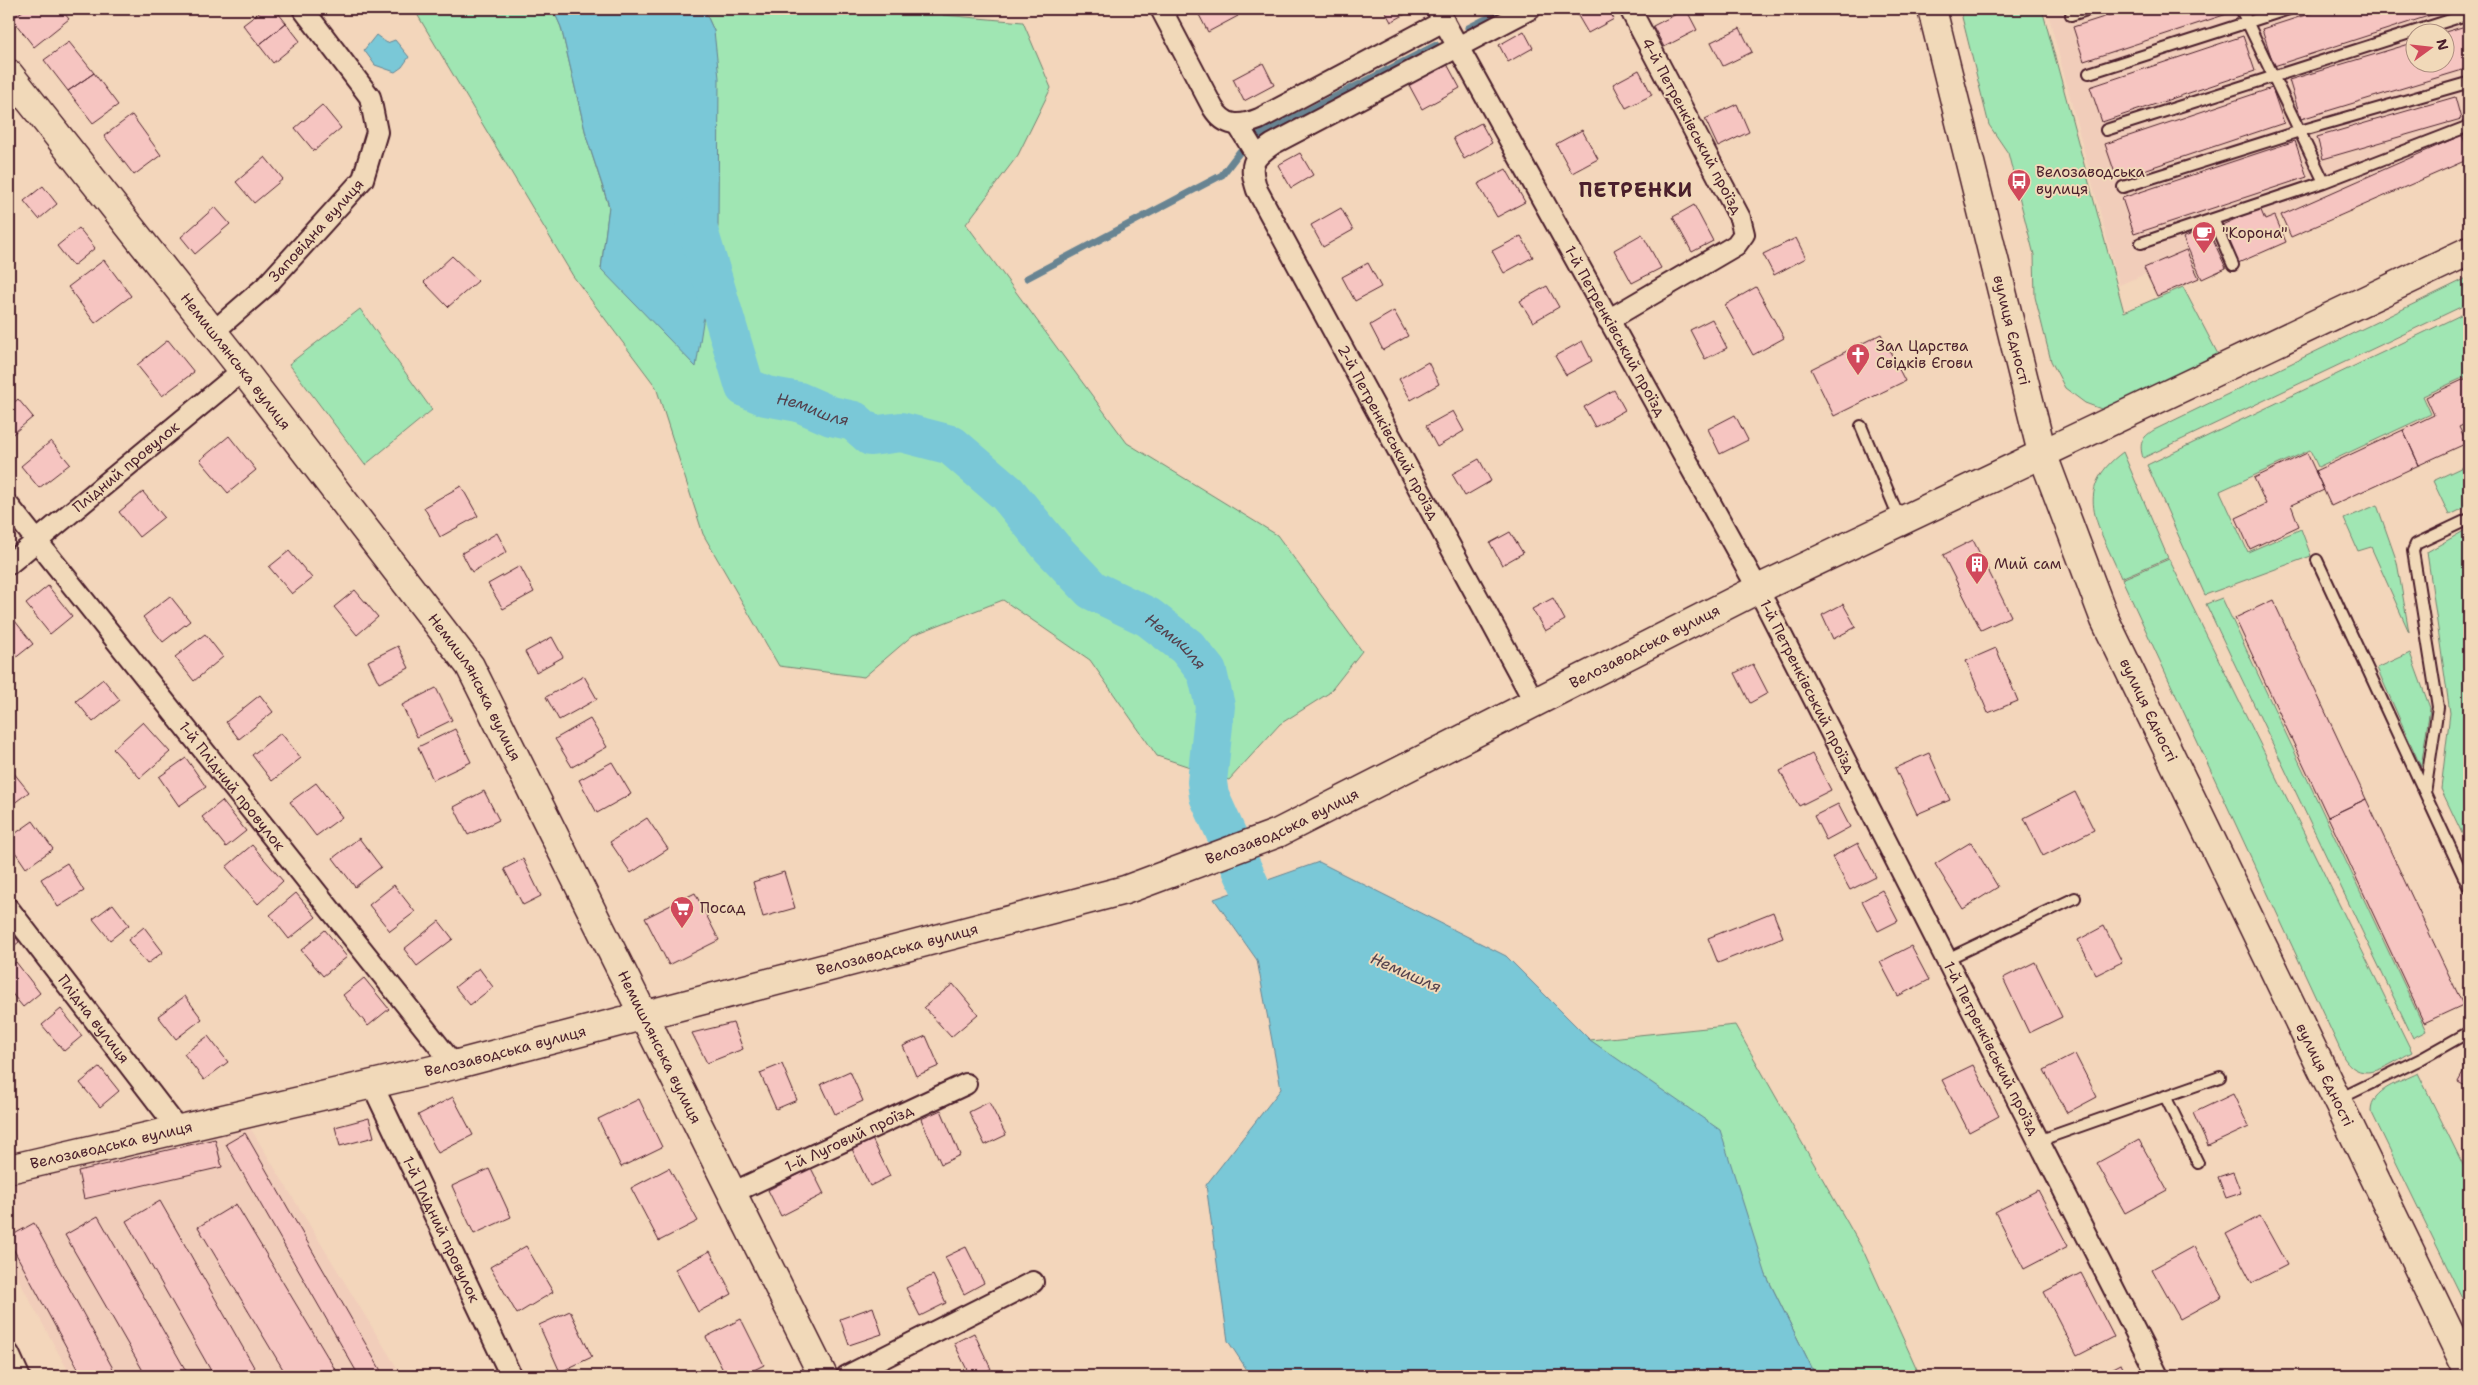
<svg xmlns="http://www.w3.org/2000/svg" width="2478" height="1385" font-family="'Shantell Sans',sans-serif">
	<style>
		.built { fill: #f1cdba; fill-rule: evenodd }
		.green { fill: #a0e6b3; stroke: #75826f }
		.water { fill: #7ac8d7; stroke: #678492 }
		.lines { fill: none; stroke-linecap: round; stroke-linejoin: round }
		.stream { stroke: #678492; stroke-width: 7 }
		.river { stroke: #7ac8d7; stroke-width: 40 }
		.building { fill: #f6c5c1; stroke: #4a1f2b }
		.lane-casing { stroke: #4a1f2b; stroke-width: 14 }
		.street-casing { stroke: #4a1f2b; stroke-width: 24 }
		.secondary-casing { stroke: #4a1f2b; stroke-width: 31 }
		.lane { stroke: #f1d9b9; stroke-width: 10 }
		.street { stroke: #f1d9b9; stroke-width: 20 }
		.secondary { stroke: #f1d9b9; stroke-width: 28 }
		.labels { text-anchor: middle; stroke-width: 4; stroke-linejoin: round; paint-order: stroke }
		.street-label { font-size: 15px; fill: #4a1f2b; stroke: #f1d9b9 }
		.poi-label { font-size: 15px; fill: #4a1f2b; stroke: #f1d9b9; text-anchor: start }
		.water-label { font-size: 16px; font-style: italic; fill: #54414d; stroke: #f1d9b9 }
		.district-label { font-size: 20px; font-weight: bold; letter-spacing: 1px; fill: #4a1f2b; stroke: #f1d9b9 }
	</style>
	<rect width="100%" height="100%" fill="#f3d6bb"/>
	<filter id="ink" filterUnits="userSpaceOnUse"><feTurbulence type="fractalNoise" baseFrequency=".02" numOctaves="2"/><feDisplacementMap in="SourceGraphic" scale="10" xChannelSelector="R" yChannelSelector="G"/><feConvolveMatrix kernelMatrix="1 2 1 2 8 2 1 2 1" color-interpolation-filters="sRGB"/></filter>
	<g filter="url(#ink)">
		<path class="built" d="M2047,9H2469V139L2119,285ZM2416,32H2446V62H2416Z
			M246,1121L402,1376H71L9,1262V1180Z"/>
		<path class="green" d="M414,9H553L561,27L587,139L609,207L601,269L714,31L704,9H942L943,15L1023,22L1051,88L1018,155L966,224L1127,443L1277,535L1362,651L1329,693L1280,724L1229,780L1157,756L1090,660L1003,600L913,635L864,677L779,666L703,534L656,387L573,276Z
			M1960,9H2042L2124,312L2183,287L2220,358L2104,410L2085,403L2065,388L2051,361L2035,297L2034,255L2008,153L1989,125Z
			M2469,277V303L2143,458C2139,444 2141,438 2154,430Z
			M360,309L432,410L365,465L289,364Z
			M2469,311V375L2423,396L2431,414L2318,467L2310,450L2220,491L2248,552L2301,529L2311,556L2205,595L2147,465Z
			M2123,452L2168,558L2121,578C2101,528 2069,492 2123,452Z
			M2469,464V505L2449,515L2433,481Z
			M2377,505L2397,562L2409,632L2371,547L2358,551L2344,519Z
			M2469,528V848L2441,789L2450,713L2427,552Z
			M2169,559L2412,1052C2389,1064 2363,1087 2344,1058L2122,579Z
			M2222,598L2426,1031L2413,1038L2206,604Z
			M2410,653L2430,708L2421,767L2377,668Z
			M1735,1025L1863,1250L1920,1376H1816L1766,1275L1590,1040Z
			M2418,1073L2469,1177V1312L2371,1111C2371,1089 2401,1082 2418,1073Z"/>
		<path class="water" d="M553,9H704L714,31L719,78L718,226L696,367L601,269L609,206L587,139L561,27Z
			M376,35L387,43L395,40L409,57L402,67L395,72L375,65L364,50Z
			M1319,862L1506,956L1590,1040L1720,1130L1766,1275L1816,1376H1251L1228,1341L1206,1185L1281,1089L1257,960L1214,899Z"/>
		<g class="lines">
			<path class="stream" d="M1468,28L1505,9
				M1027,278L1222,175L1248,141L1436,45"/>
			<path class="river" id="s1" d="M694,217L745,387L766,396L799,402L831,416L854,421L871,436L901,432L951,445L1007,493L1052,548L1092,590L1148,617L1187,647L1207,672L1215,706L1207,782L1209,796L1252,891L1267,909L1291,920"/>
		</g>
		<path class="building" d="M9,9H25L12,19L9,14Z
			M25,9H61L69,19L34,47L12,19Z
			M264,9H275L286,23L259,45L243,25Z
			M1196,9H1235L1238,16L1208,32Z
			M1384,9H1415L1391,22Z
			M1574,9H1608L1614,19L1588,33Z
			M1686,9L1697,30L1664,47L1653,26Z
			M2129,9H2229L2230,13L2084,61L2073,27Z
			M2324,9H2450L2274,66L2262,29Z
			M286,23L300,41L273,63L259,45Z
			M2469,25V68L2301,119L2289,80L2416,42V62H2446L2445,32Z
			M1740,28L1752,52L1723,66L1711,42Z
			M1524,31L1533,48L1508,62L1499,45Z
			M2243,36L2255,71L2102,122L2090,87Z
			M69,42L94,73L68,91L44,60Z
			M1263,63L1274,85L1244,101L1233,79Z
			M1447,64L1460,88L1422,109L1409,85Z
			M1639,70L1652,95L1626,108L1613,84Z
			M94,73L118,105L93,123L68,91Z
			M2272,88L2284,123L2117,179L2105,144Z
			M2455,97L2461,119L2323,159L2317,137Z
			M1737,104L1749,132L1718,147L1705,119Z
			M322,105L341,128L314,151L295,128Z
			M132,115L161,155L134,175L104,136Z
			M1481,123L1492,143L1464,159L1453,138Z
			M1582,130L1598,159L1572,173L1556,144Z
			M2462,135L2469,151V159L2291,237L2281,215Z
			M2295,141L2307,177L2134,234L2122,198Z
			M1300,153L1313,175L1291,188L1278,165Z
			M265,157L283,179L254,203L236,182Z
			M1506,169L1525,202L1497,217L1478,184Z
			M43,186L57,204L39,219L24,201Z
			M1694,205L1713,241L1692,252L1673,217Z
			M215,207L230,224L195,254L181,237Z
			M1341,208L1353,230L1323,247L1311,225Z
			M2260,208L2265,220L2275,216L2286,242L2238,263L2222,225Z
			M2207,227L2226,268L2202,279L2183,238Z
			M79,228L95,248L73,266L57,246Z
			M1642,234L1661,268L1632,283L1614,250Z
			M1521,236L1533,257L1504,273L1492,251Z
			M1796,238L1806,258L1774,275L1763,254Z
			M2186,250L2199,278L2157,296L2144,268Z
			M452,256L478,281L448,307L424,282Z
			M104,260L131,296L95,323L68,287Z
			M1368,263L1381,287L1355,301L1342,277Z
			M1547,286L1559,307L1533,322L1520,301Z
			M1756,287L1784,338L1753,355L1725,305Z
			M1394,311L1408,336L1383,350L1370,325Z
			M1712,319L1727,348L1705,359L1690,330Z
			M1881,334L1905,381L1834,416L1811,369Z
			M168,340L194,372L162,396L137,365Z
			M1582,341L1592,361L1566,375L1555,356Z
			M1428,362L1439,384L1411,400L1399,379Z
			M2469,377V422L2459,427L2467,443L2419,465L2403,430L2434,415L2426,397Z
			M1614,390L1625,410L1595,427L1584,407Z
			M18,399L33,417L9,437V407Z
			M1453,411L1464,431L1437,447L1426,426Z
			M1735,415L1748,440L1720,454L1708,429Z
			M2403,430L2419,465L2331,506L2315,471Z
			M229,436L256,470L228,493L200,460Z
			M51,441L70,464L39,488L21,466Z
			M2307,453L2324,490L2291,505L2299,526L2250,549L2236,518L2266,504L2254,478Z
			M1479,459L1491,481L1465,496L1452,474Z
			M461,486L478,516L440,537L424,507Z
			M143,492L164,517L139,537L119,512Z
			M1510,532L1523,553L1502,565L1490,543Z
			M497,533L507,552L472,572L462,553Z
			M1973,540L2011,616L1981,630L1943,555Z
			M289,551L312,578L292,594L269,567Z
			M520,566L534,592L503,609L488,584Z
			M48,586L72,616L50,634L26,604Z
			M355,590L378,617L357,635L334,607Z
			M170,596L190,621L163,642L143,617Z
			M1553,598L1565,620L1545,631L1532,609Z
			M2273,600L2366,799L2328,817L2235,618Z
			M1843,604L1856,627L1833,639L1822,615Z
			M15,621L33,644L9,663V626Z
			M205,634L223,657L194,681L175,657Z
			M552,637L563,657L536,672L525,652Z
			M398,646L409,668L379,683L368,661Z
			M1996,648L2018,701L1988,713L1966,661Z
			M1753,664L1768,693L1750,703L1735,673Z
			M584,676L597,699L559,720L546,697Z
			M103,679L120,700L93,722L76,701Z
			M436,688L452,720L417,737L402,705Z
			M260,695L273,712L239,739L226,722Z
			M590,719L607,747L572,767L555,739Z
			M143,722L170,752L140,778L113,749Z
			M455,729L471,762L433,780L418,747Z
			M281,733L301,758L272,781L252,755Z
			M1929,753L1950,800L1917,814L1895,768Z
			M1812,754L1831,790L1799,806L1780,771Z
			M186,758L206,787L179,806L159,777Z
			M612,762L631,794L597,813L579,780Z
			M9,767L29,792L9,807Z
			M316,783L342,817L316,836L290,802Z
			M484,791L499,820L468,835L454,807Z
			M2075,792L2094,830L2043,856L2024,818Z
			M2366,799L2463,1005L2424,1023L2328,817Z
			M222,801L246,831L226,847L202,817Z
			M1838,804L1850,827L1826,840L1814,816Z
			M647,818L668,849L631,873L610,842Z
			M33,821L53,849L26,868L9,843V838Z
			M359,838L381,867L355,887L333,858Z
			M1971,842L1998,887L1963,909L1935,864Z
			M1858,843L1876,877L1850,890L1832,857Z
			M252,845L283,881L258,904L226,867Z
			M523,859L541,896L523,905L504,869Z
			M67,863L84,891L58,907L41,879Z
			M784,872L795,908L763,917L753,882Z
			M394,885L415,912L390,931L369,905Z
			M1882,890L1898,921L1878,931L1862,901Z
			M296,893L316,917L289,939L270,915Z
			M695,893L719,940L669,965L645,918Z
			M113,904L129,925L110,940L93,919Z
			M1773,912L1783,937L1718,963L1708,938Z
			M439,921L453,939L417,966L404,949Z
			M2104,926L2122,962L2096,975L2078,940Z
			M144,927L163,952L147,964L128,940Z
			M9,928L19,942L9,950Z
			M325,930L347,957L323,976L301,950Z
			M1911,946L1929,980L1898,996L1880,962Z
			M16,962L40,993L23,1007L9,990V968Z
			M2035,962L2062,1017L2029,1033L2003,978Z
			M479,968L493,987L470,1005L455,987Z
			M364,978L389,1009L368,1026L343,995Z
			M953,984L978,1014L951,1037L924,1007Z
			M185,996L202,1019L176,1039L158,1016Z
			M61,1009L82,1036L64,1051L42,1025Z
			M733,1023L743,1049L707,1063L692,1033Z
			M208,1036L228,1062L204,1080L184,1054Z
			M926,1036L939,1066L916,1076L903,1046Z
			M2075,1054L2097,1097L2067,1113L2044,1070Z
			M2469,1062V1088L2458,1082Z
			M782,1064L797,1100L776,1109L760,1073Z
			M1973,1065L1999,1116L1969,1132L1942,1080Z
			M100,1067L119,1091L100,1107L80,1083Z
			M850,1071L863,1101L835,1114L821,1084Z
			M2233,1094L2249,1127L2208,1146L2193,1113Z
			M453,1097L473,1135L438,1153L418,1115Z
			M639,1099L662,1147L621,1167L598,1119Z
			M989,1102L1006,1135L985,1145L969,1112Z
			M941,1110L960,1155L941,1164L921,1119Z
			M369,1118L374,1137L340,1146L335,1127Z
			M245,1133L384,1376H359L226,1144Z
			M215,1139L222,1167L84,1199L78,1171Z
			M872,1139L890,1176L870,1186L852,1149Z
			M2139,1140L2167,1190L2125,1213L2097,1163Z
			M669,1168L698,1221L659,1241L631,1188Z
			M811,1168L824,1194L781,1216L768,1190Z
			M489,1169L511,1217L474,1234L452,1186Z
			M2233,1172L2241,1193L2226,1198L2218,1177Z
			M2038,1190L2068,1246L2024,1269L1995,1212Z
			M160,1201L259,1376H214L126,1221Z
			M236,1204L339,1376H287L198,1227Z
			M98,1216L189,1376H146L65,1235Z
			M2260,1216L2287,1265L2252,1283L2226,1234Z
			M34,1223L117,1376H82L9,1241V1237Z
			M526,1246L553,1292L517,1314L490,1267Z
			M2194,1246L2222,1296L2180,1319L2152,1269Z
			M966,1247L984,1283L964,1294L945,1257Z
			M710,1251L732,1294L698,1312L675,1269Z
			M2081,1273L2114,1337L2077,1356L2044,1292Z
			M933,1275L946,1303L920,1316L906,1288Z
			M873,1307L882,1334L849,1345L840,1319Z
			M570,1311L592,1357L560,1372L539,1325Z
			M741,1319L764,1365L742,1376H726L706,1337Z
			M974,1333L991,1369L976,1376H970L954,1343Z
			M2121,1364L2127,1376H2098Z"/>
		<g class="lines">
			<g class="lane-casing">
				<path id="lane" d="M2241,9L2324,182
					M2071,15L2090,9
					M2089,73L2289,9
					M2106,130L2469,14
					M2123,187L2300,131L2467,83
					M2213,219L2233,265
					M2141,243L2324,182L2469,126
					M1861,426L1900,520
					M2317,560L2469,888
					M2425,793L2438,707L2413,551L2416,544L2469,519
					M1945,960L2075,898
					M2165,1096L2198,1163
					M2337,1100L2421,1059L2469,1032
					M2038,1141L2220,1077"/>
			</g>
			<g class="street-casing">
				<g id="street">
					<path d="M1161,9L1213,108C1225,127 1239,127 1259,119L1444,21"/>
					<path id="s2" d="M1437,9L1758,589L2158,1376"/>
					<path id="s3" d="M1530,9L1273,144C1251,159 1249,165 1257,190L1534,701"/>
					<path d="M1238,125L1257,156"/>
					<path d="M1608,320L1736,245L1744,234L1740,218L1630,9"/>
					<path id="s4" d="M213,332L266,286L363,179L377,132L370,97L303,9"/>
					<path id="s5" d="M9,506L454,1065"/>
					<path id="s6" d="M9,564L243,370"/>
					<path id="s7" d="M9,909L179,1130"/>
					<path id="s8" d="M372,1084L511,1376"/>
					<path id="s9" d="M732,1193L966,1084"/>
					<path d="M9,1354L19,1376"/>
					<path d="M847,1376L1033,1282"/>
				</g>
			</g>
			<g class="secondary-casing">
				<g id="secondary">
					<path id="s10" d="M1932,9L2042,453L2105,620L2469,1373"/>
					<path id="s11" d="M9,74L243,370L470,666L823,1376"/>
					<path id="s12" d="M9,1169L454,1065L1125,890L1278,833L1758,589L2469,251"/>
				</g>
			</g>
			<use href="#lane" class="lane"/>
			<use href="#street" class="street"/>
			<use href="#secondary" class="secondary"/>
		</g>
	</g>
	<defs>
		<g id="bus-pin" transform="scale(1.25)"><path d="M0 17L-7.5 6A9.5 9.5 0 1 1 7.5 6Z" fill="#d1495b" stroke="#f1d9b9"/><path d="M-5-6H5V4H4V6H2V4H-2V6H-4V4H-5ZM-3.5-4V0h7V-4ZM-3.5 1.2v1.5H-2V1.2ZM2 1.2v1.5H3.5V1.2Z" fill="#fff"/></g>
		<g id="cafe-pin" transform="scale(1.25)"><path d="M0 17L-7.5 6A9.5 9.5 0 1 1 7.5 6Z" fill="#d1495b" stroke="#f1d9b9"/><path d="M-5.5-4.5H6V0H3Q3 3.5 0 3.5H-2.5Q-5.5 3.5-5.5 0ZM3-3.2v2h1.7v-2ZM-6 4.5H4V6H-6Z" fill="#fff"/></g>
		<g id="church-pin" transform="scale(1.25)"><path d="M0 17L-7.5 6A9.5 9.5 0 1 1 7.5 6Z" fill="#d1495b" stroke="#f1d9b9"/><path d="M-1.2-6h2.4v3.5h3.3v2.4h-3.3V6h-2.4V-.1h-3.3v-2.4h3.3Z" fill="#fff"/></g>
		<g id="building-pin" transform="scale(1.25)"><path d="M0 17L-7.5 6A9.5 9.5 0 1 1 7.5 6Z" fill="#d1495b" stroke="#f1d9b9"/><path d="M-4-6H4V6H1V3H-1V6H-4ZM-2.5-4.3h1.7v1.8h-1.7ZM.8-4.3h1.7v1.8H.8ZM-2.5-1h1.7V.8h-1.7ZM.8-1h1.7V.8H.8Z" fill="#fff"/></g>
		<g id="supermarket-pin" transform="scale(1.25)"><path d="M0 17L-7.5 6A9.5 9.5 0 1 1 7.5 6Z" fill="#d1495b" stroke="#f1d9b9"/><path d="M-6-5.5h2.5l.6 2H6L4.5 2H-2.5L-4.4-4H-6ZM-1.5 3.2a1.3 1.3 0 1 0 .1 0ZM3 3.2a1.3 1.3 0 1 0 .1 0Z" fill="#fff"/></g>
	</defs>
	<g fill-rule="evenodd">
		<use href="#bus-pin" x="2019" y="181"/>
		<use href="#cafe-pin" x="2204" y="233"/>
		<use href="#church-pin" x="1858" y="355"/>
		<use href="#building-pin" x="1977" y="564"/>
		<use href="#supermarket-pin" x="682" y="908"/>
	</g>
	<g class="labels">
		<g class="street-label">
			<text transform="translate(1692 126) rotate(62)" y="5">4-й Петренківський проїзд</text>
			<text dy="5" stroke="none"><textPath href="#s4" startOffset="145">Заповідна вулиця</textPath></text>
			<text dy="5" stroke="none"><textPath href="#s10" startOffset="331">вулиця Єдності</textPath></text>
			<text dy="5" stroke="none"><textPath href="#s2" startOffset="368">1-й Петренківський проїзд</textPath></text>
			<text dy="5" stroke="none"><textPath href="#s11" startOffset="366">Немишлянська вулиця</textPath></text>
			<text dy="5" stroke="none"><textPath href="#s3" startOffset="621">2-й Петренківський проїзд</textPath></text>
			<text dy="5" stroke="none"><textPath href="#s6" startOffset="152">Плідний провулок</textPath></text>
			<text dy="5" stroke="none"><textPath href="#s12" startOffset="1725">Велозаводська вулиця</textPath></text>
			<text dy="5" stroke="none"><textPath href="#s2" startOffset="772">1-й Петренківський проїзд</textPath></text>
			<text dy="5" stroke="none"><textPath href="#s11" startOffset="771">Немишлянська вулиця</textPath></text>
			<text dy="5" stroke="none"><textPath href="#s10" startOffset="736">вулиця Єдності</textPath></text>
			<text dy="5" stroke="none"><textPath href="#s5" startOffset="358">1-й Плідний провулок</textPath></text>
			<text dy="5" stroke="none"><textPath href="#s12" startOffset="1320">Велозаводська вулиця</textPath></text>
			<text dy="5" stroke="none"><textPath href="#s12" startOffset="915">Велозаводська вулиця</textPath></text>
			<text dy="5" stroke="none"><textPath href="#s7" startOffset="139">Плідна вулиця</textPath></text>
			<text dy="5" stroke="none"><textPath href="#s11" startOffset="1176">Немишлянська вулиця</textPath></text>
			<text dy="5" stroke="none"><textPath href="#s2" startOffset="1178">1-й Петренківський проїзд</textPath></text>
			<text dy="5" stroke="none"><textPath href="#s12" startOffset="510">Велозаводська вулиця</textPath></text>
			<text dy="5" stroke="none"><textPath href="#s10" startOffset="1141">вулиця Єдності</textPath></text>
			<text dy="5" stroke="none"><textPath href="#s9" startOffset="129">1-й Луговий проїзд</textPath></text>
			<text dy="5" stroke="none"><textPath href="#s12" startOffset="105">Велозаводська вулиця</textPath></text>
			<text dy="5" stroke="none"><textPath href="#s8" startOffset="161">1-й Плідний провулок</textPath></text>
		</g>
		<g class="poi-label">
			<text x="2036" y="177">Велозаводська<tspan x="2036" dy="17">вулиця</tspan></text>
			<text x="2222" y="238">"Корона"</text>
			<text x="1876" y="351">Зал Царства<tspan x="1876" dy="17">Свідків Єгови</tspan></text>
			<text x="1994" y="569">Мий сам</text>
			<text x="700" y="913">Посад</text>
		</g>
		<g class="water-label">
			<text dy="6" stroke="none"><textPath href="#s1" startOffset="249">Немишля</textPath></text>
			<text dy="6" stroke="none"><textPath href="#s1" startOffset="699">Немишля</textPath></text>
			<text transform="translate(1406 972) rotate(24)" y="6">Немишля</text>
		</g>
		<g class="district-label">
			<text x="1636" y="197">ПЕТРЕНКИ</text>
		</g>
	</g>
	<rect width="2478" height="1385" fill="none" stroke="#f1d9b9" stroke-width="30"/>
	<rect x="15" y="15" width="2448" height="1355" fill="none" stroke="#4a1f2b" stroke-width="2" filter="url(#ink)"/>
	<g transform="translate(2430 48) rotate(75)"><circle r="24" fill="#f1d9b9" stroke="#ae8f80"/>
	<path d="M0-4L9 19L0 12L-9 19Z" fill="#d1495b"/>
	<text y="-8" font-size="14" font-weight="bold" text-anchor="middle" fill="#4a1f2b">N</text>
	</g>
</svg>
